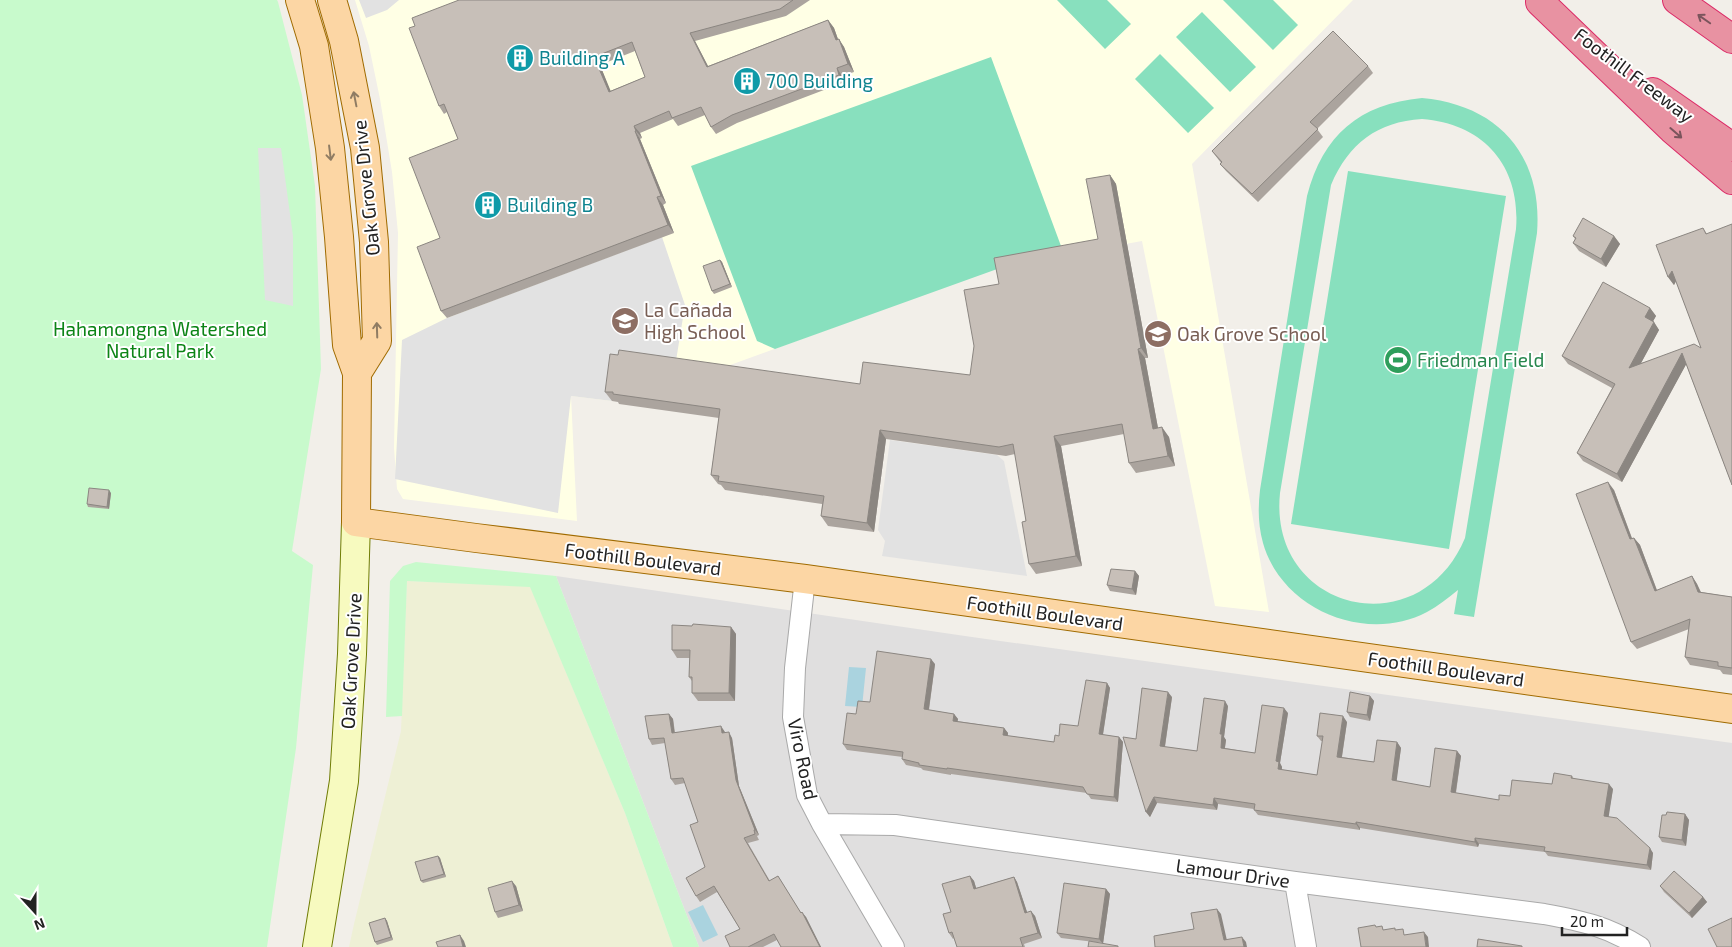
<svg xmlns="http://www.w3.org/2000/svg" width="1732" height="947" font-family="'Exo 2',sans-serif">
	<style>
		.residential { fill: #e0dfdf }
		.education { fill: #ffffe5 }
		.farmland { fill: #eef0d5 }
		.park { fill: #c8facc }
		.pitch { fill: #88e0be; fill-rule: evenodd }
		.parking { fill: #e2e2e2 }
		.water { fill: #aad3df }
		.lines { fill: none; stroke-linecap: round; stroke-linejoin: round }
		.street-casing { stroke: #a9a9a9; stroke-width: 22 }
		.secondary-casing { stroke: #707d05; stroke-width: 30 }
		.primary-casing { stroke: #a06b00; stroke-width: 30 }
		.highway-casing { stroke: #dc2a67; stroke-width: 30 }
		.street { stroke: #fff; stroke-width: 20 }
		.secondary { stroke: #f7fabf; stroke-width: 28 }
		.primary { stroke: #fcd6a4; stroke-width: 28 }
		.highway { stroke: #e892a2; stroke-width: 28 }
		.wall { fill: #aba49e; fill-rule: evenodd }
		.shaded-wall { fill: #8b8681 }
		.building { fill: #c7bfb8; stroke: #8b8681; fill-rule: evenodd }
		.oneway { stroke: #7b545c }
		.oneway2 { stroke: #8f7c63 }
		.labels { text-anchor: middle; stroke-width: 4; stroke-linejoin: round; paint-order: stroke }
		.culture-label { font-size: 19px; fill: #0d838f; stroke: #fff; text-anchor: start }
		.street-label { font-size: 19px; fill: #222; stroke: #fff }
		.education-label { font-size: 19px; fill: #785e54; stroke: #fff; text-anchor: start }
		.park-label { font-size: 19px; fill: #0c8416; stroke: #fff }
		.leisure-label { font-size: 19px; fill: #27864d; stroke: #fff; text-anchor: start }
	</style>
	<rect width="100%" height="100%" fill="#f2efe9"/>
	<path class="residential" d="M556,576L965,636L1732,743V947H699Z"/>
	<path class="education" d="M355,0H1353L1192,164L1269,612L1215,606L1142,241L1000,267L711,372L617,364L612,401L571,396L577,521L403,499L397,489L394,448L398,233L392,172L380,99L369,46Z"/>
	<path class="farmland" d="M407,581L530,586L625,813L673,947H349L354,924L401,731Z"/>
	<path class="park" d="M0,0H277L278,2L302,95L315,186L321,369L292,551L313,565L296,748L267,947H0Z
		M416,562L556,576L699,947H673L625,813L530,587L407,581L402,716L386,717L390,581L403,566Z"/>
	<path class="pitch" d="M1057,0H1107L1131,24L1105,49Z
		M1223,0H1273L1298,25L1273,50Z
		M1202,12L1256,67L1230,92L1176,37Z
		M1160,54L1214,108L1188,133L1135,79Z
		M991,57L1061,246L775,349L757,341L691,166Z
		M1422,98C1499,105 1543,156 1537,233L1474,617L1454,614L1458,590C1448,598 1438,606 1427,612C1366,644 1282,610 1263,543C1258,525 1258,508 1260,490L1307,196C1323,135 1359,104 1422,98ZM1422,119C1485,124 1521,167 1516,229L1465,538C1419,648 1268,611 1280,493L1331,185C1349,143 1377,122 1422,119Z
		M1348,171L1506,196L1449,549L1291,524Z"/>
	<path class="parking" d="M359,0H399L387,10L366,18Z
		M258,148H281L293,236V306L265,300Z
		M662,237L685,305L675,367L617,364L612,401L571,396L558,513L395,479L402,340L447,318Z
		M890,440L997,455L1004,461L1027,576L882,556L885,541L878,530Z"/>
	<path class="water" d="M849,667L866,668L862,707L845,706Z
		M703,905L718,935L703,942L688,912Z"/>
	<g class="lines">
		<g class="street-casing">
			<path id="street" d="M805,579L795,668L793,717L807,795L822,824L894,947
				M822,824L895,825L1295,882L1544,914C1582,921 1607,926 1640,947
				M1295,882L1306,947"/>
		</g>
		<g class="secondary-casing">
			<path id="secondary" d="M317,947L344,781L352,654L356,522"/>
		</g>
		<g class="primary-casing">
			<path id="primary" d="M300,0L314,46L330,148L339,237L347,345L357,373L356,522L476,538L805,579L1732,709
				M332,0L344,41L365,148L374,242L377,341L357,373"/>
		</g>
		<g class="highway-casing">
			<path id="highway" d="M1677,0L1732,39
				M1540,2L1672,129L1732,180
				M1653,92L1732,147"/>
		</g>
		<use href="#street" class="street"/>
		<use href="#secondary" class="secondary"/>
		<use href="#primary" class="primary"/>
		<use href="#highway" class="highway"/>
	</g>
	<path class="wall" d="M459,0H810L786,16L695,41L708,66L828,20L834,28L838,39L844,47L854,72L842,76L845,82L737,123L716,134L711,127L705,115L678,126L673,119L640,133L642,138L640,139L666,203L663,205L674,233L447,318L441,311L440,238L458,139L447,112L444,114L439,106L415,26ZM635,51L645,77L610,91L600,65Z
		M1368,66L1373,73L1317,129L1323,137L1258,202L1226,171L1220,164L1221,163L1212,151Z
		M1110,175L1116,184L1148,358H1145L1158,428L1169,437L1175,466L1136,473L1129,463L1124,434L1061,446L1082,566L1036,574L1029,564L1026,521L1015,454L1006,456L886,439L874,532L828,526L821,516L822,504L725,490L721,485L718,484L711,475L719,418L619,404L618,402L612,401L605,392L860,384L970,375L999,284L1098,239Z
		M1703,228L1707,234L1732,485L1686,364L1622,482L1583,461L1577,453L1612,388L1568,364L1562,356L1650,308L1656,316L1653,321L1659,330L1641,363L1701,348L1676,281L1674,285L1668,277Z
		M1573,236H1614L1620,244L1606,267L1579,251L1573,243L1575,239Z
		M720,260L722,262L732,287L714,294L712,291Z
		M1614,490L1632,538H1634L1640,545L1657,590L1692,576L1697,584L1701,592L1732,597V675L1723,674L1720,670L1690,665L1685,657L1689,629L1637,649L1631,642Z
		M111,493L109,509L88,507L87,504Z
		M1135,571L1139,576L1136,595L1110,591L1107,585Z
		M731,627L736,634L735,701H698L692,693V681L689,677L690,658H677L672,650Z
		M935,664L929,710L954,714L958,719L957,721L1004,728L1008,733V736L1054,742L1059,736L1078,726L1107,683L1110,688L1103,735L1119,737L1123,742L1118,802L1091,799L1087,793L951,774V775L923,770L921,768L906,765L902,759L903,757L847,750L843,744L856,714L870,702Z
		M1370,696L1374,701L1370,721L1350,717L1347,712Z
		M1172,697L1165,747L1197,751L1228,706L1224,737L1226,740L1225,748L1255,753L1288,713L1280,763L1282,767V770L1317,775L1323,741H1321L1317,736L1347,722L1342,757L1374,762L1397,742L1401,748L1396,781L1430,787L1457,751L1461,756L1456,793L1499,800L1510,796L1552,784L1572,776L1574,779L1613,789L1608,817L1653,853L1651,870L1548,856L1545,852L1479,844L1478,847L1360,828V830L1258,815L1254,810V809L1218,804L1217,810L1157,803L1150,817L1146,812L1136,739Z
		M669,714L673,719L675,732H725V733L732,738L739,786L759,835L757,836L759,840L748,843L770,881L778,876L801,913L806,917L821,947H781L777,940L763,947H730L740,929L717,892L700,902L696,896L705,867L698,822L685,783L675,785L671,779L665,743L652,745L649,739Z
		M1685,814L1689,820L1686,846L1662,842L1659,837L1666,815Z
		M438,856L440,858L446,877L423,883L421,881Z
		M970,876L974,881L976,888L1014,877L1017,882L1027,912L1035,916L1042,938L1024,944L1025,947H957L954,938L953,939L949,933L951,912Z
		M516,886L523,911L498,918L495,912Z
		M1660,886L1703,897L1707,902L1692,918L1664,892Z
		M1106,889L1110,894L1103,943L1061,938L1057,933Z
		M385,918L387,921L393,940L377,945L375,942Z"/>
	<path class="shaded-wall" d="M828,20L834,28L841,48L836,40Z
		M690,33L695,41L712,74L707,67Z
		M839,39L844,47L854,72L848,64Z
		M594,57L600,65L614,99L609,92Z
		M837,68L842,76L845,82L839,75Z
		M634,126L640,133L642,138L636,131Z
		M635,131L640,139L666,203L661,196Z
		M1110,175L1116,184L1148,358L1141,348Z
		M657,197L663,205L674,233L668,225Z
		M1614,236L1620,244L1606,267L1601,259Z
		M720,260L722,262L732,287L730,284Z
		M1672,271L1677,279L1674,285L1668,277Z
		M1650,308L1656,316L1651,325L1645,317Z
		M1654,322L1659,330L1634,376L1629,368Z
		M1138,349L1145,358L1160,439L1153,429Z
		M1682,353L1688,361L1622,482L1617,474Z
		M1162,427L1169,437L1175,466L1168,456Z
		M880,430L886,439L874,532L867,523Z
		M1054,436L1061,446L1082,566L1076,556Z
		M1608,482L1614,490L1635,547L1630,539Z
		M109,490L111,493L109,509L107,507Z
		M1634,538L1640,545L1660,599L1655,591Z
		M1135,571L1139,576L1136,595L1132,589Z
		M1692,576L1697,584L1704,600L1698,592Z
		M731,627L736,634L735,701L729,693Z
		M931,659L935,664L928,715L924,709Z
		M1107,683L1110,688L1102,740L1099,734Z
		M1168,692L1172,697L1164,752L1160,746Z
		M1370,696L1374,701L1370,721L1367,715Z
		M1225,701L1228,706L1224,737L1226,740L1224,753L1221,748L1220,734Z
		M1284,708L1288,713L1280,763L1282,767L1281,775L1278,769L1276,761Z
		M669,714L673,719L675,738L672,733Z
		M954,714L958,719L957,726L953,721Z
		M1343,716L1347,722L1341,762L1337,757Z
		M721,726L725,732V738L722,733Z
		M1004,728L1008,733L1007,740L1003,735Z
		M729,732L732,738L739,786L759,835L755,830L736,780Z
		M1119,737L1123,742L1118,802L1114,797Z
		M1397,742L1401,748L1396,786L1392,780Z
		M1457,751L1461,756L1455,797L1451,792Z
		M1609,784L1613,789L1608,821L1604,816Z
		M1154,797L1157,803L1150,817L1146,812Z
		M1214,798L1218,804L1217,810L1213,805Z
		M1685,814L1689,820L1686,846L1682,840Z
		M1356,822L1360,828V830L1356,824Z
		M1475,838L1479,844L1478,847L1475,842Z
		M1650,848L1653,853L1651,870L1647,865Z
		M438,856L440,858L446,877L444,874Z
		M970,876L974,881L978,894L974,889Z
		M1014,877L1017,882L1029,918L1025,913Z
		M512,881L516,886L523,911L519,905Z
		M1106,889L1110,894L1103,944L1099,939Z
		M1703,897L1707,902L1692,918L1689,913Z
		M1217,909L1221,914L1228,945L1224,940Z
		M1031,911L1035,916L1042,938L1038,933Z
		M802,912L806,917L821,947H820Z
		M385,918L387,921L393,940L391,937Z
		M1424,932L1428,937L1429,947H1426Z
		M460,935L464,941L466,947H463Z
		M1242,937L1246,942L1247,947H1244Z"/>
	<path class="building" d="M459,0H793L780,9L690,33L707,67L828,20L836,40L839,39L848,64L837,68L839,75L732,115L711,127L701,107L672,118L669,111L634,126L636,131H635L661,196L657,197L668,225L441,311L417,247L440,238L409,158L458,139L444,104L439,106L409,28L415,26L412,18ZM632,42L645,77L609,92L594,57Z
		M1333,31L1368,66L1310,122L1318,129L1252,194L1220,164L1222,162L1212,151Z
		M1110,175L1141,348L1138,349L1153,429L1162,427L1168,456L1129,463L1122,424L1054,436L1076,556L1029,564L1022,522L1026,521L1013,444L999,447L880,430L867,523L821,516L824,496L718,481L719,476L711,475L720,409L613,394V392H605L610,354L618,355L619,350L860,384L863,362L970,375L974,346L964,290L999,284L994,258L1098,239L1086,179Z
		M1583,218L1614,236L1601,259L1573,243L1576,238L1573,236Z
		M1732,224V485L1682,353L1617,474L1577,453L1615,384L1562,356L1603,282L1650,308L1645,317L1654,322L1629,368L1694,344L1701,348L1672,271L1668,277L1656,245L1703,228L1706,234Z
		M720,260L730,284L712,291L703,266Z
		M1608,482L1630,539L1634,538L1655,591L1692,576L1698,592L1732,597V668L1718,666V662L1685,657L1690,619L1631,642L1576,494Z
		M89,488L109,490L107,507L87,504Z
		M1111,569L1135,571L1132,589L1107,585Z
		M693,624L731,627L729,693H692V677H689L690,650H672V625L692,626Z
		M877,651L931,659L924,709L954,714L953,721L1004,728L1003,735L1054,742L1055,735L1059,736L1060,724L1078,726L1086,680L1107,683L1099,734L1119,737L1114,797L1087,794L1083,787L947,768V769L919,765V763L902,759L903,752L843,744L847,713L856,714L858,701L870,702Z
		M1142,688L1168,692L1160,746L1197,751L1204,698L1225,701L1220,734H1222L1221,748L1255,753L1262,705L1284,708L1276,761L1279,762L1278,769L1317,775L1323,736H1317L1320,713L1343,716L1337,757L1374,762L1377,740L1397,742L1392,780L1430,787L1435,748L1457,751L1451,792L1499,800V795L1510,796L1512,780L1552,784L1554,773L1572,776L1571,778L1609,784L1604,816L1617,818L1650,848L1647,865L1544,851L1545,847L1475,838V842L1356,822V824L1254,810L1255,804L1214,798L1213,805L1154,797L1146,812L1123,737L1136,739Z
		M1350,692L1370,696L1367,715L1347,712Z
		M669,714L672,733L721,726L722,733L729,732L736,780L755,830H754L755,834L744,838L769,881L778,876L801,913L802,912L820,947H781L774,934L748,947H730L725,936L740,929L714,886L696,896L686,878L705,867L690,825L698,822L683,778L671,779L664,738L649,739L645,716Z
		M1667,812L1685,814L1682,840L1659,837L1662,815H1666Z
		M438,856L444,874L421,881L415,862Z
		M1674,871L1703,897L1689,913L1660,886Z
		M970,876L974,889L1014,877L1025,913L1031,911L1038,933L1020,938L1023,947H957L952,932L949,933L943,914L951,912L942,884Z
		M512,881L519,905L495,912L488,888Z
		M1064,883L1106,889L1099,939L1057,933Z
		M1217,909L1224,940L1242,937L1244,947H1155L1154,936L1194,929L1191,913Z
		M385,918L391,937L375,942L369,923Z
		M1732,918V947H1717L1708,929Z
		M1375,925L1376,927L1382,926L1383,930L1395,928V930L1403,929L1404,935L1424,932L1426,947H1361L1358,928Z
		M460,935L463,947H438L436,942Z
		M1478,939L1522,946V947H1477Z
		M1089,941L1118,946V947H1088Z"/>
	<defs><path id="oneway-shaft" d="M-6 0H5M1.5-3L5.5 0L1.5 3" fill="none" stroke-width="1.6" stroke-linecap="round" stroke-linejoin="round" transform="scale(1.25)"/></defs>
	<g class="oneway">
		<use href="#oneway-shaft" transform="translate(1704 19) rotate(-145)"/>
		<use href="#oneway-shaft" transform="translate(1676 133) rotate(41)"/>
	</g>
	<g class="oneway2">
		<use href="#oneway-shaft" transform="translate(355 99) rotate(-101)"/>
		<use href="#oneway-shaft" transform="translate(330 153) rotate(83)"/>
		<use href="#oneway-shaft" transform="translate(377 330) rotate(-92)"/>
	</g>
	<defs>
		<g id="building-disc" transform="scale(1.4375)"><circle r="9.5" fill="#0f9aa8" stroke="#fff"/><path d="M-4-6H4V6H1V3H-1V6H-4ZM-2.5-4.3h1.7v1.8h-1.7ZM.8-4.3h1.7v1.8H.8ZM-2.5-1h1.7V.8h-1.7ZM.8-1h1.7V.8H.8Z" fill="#fff"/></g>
		<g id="school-disc" transform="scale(1.4375)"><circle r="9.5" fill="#8d6e63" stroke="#fff"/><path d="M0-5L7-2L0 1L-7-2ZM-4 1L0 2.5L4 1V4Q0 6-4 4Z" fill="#fff"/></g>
		<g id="stadium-disc" transform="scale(1.4375)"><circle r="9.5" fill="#2e9e5b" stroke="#fff"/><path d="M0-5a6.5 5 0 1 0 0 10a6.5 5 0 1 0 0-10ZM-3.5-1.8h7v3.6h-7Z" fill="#fff"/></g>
	</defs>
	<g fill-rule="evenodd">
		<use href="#building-disc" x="520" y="58"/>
		<use href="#building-disc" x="747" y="81"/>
		<use href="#building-disc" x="488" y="205"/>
		<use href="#school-disc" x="625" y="321"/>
		<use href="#school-disc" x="1158" y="334"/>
		<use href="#stadium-disc" x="1398" y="360"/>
	</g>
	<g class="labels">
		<g class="culture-label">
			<text x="539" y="65">Building A</text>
			<text x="766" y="88">700 Building</text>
			<text x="507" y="212">Building B</text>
		</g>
		<g class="street-label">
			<text transform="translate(1634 75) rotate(37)" y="7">Foothill Freeway</text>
			<text transform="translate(366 188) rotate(-96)" y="7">Oak Grove Drive</text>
			<text transform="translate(643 559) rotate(7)" y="7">Foothill Boulevard</text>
			<text transform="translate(1045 613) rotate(8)" y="7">Foothill Boulevard</text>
			<text transform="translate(351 661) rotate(-87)" y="7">Oak Grove Drive</text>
			<text transform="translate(1446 669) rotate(8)" y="7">Foothill Boulevard</text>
			<text transform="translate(803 759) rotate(78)" y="7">Viro Road</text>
			<text transform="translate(1233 873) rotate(8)" y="7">Lamour Drive</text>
		</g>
		<g class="education-label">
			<text x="644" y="317">La Cañada<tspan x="644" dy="22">High School</tspan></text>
			<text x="1177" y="341">Oak Grove School</text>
		</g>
		<g class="park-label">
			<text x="160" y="336">Hahamongna Watershed<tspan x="160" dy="22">Natural Park</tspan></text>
		</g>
		<g class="leisure-label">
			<text x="1417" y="367">Friedman Field</text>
		</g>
	</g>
	<g transform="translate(35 912) rotate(159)" stroke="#ffffff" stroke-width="4" paint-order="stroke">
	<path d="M0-4L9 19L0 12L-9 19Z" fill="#222222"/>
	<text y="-8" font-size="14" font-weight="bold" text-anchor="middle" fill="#222222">N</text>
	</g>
	<path d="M1562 927v8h65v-8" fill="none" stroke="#222222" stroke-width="2.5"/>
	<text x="1570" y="927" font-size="15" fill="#222222" stroke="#ffffff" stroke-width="4" paint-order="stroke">20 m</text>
</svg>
